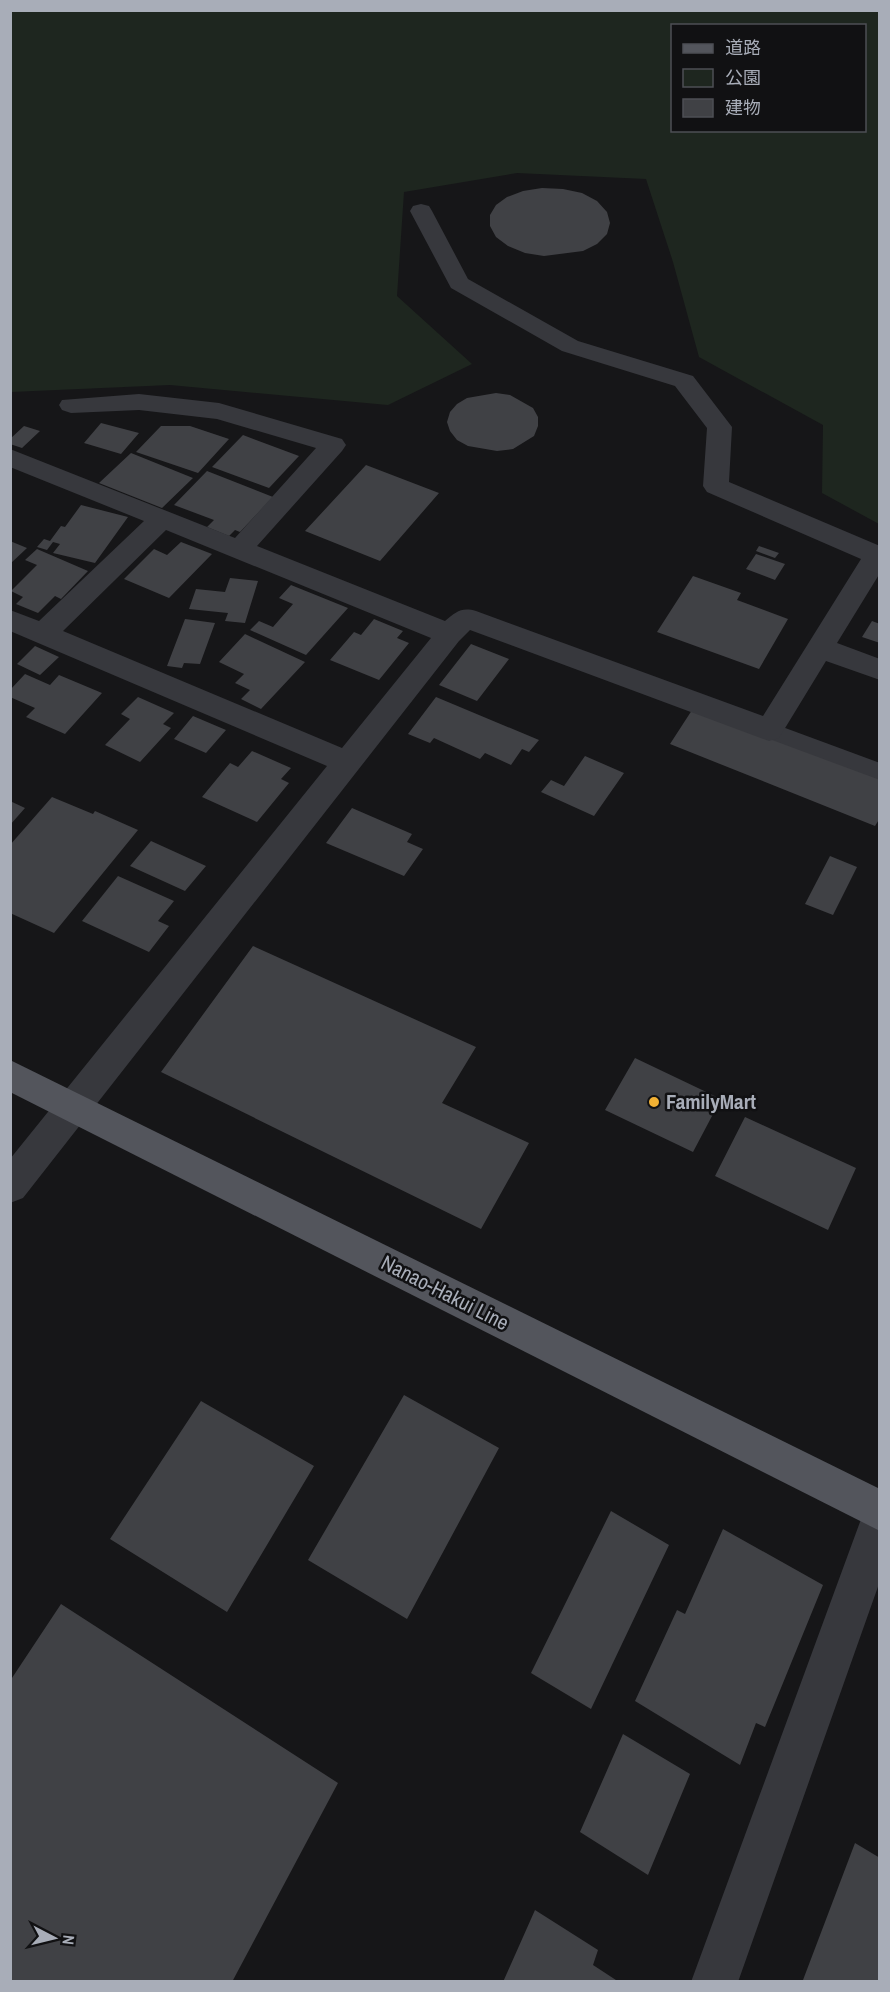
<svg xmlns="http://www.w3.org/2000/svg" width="890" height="1992" font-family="'Archivo Narrow','Noto Sans JP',sans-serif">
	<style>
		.green { fill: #1e261f; fill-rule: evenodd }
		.building { fill: #404145 }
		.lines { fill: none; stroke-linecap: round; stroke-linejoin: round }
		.lane { fill: #37383d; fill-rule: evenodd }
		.street { fill: #37383d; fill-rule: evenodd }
		.primary { fill: #53555c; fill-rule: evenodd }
		.poi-dot { fill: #f2b134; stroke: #111113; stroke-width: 2 }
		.labels { text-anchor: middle; stroke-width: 5; stroke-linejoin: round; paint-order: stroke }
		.poi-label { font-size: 21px; font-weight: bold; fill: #a8adb8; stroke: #111113; text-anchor: start }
		.street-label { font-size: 21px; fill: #a8adb8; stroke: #111113 }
	</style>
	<rect width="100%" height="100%" fill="#161618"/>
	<path class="green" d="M10,11H879V524L822,493L823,425L699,357L673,262L646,179L517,173L404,192L397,296L472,364L388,405L170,385L11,392ZM672,26H864V130H672Z"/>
	<path class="building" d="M542,188L563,189L582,193L597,201L607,212L610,223L607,234L597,244L583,251L544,256L525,253L508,246L496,237L490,226V215L496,205L507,197L523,191Z
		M496,393L510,395L533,408L538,417V426L534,436L513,449L497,451L468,446L457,440L450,431L447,422L450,412L457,404L467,398Z
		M101,423L139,433L121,454L84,443Z
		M24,426L40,431L22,448L10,444V439Z
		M161,426H190L229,439L198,473L136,452Z
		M243,435L299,456L269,488L212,467Z
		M131,453L193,478L162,508L99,483Z
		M366,465L439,493L380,561L305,531Z
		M207,471L273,497L240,532L235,530L229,536L207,527L214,520L174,505Z
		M81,505L128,517L95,563L53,553L60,544L53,542L47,550L37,547L44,539L50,541L61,526L65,527Z
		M10,541L27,548L10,564Z
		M181,542L212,554L169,598L124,579L154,549L167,555Z
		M759,546L779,553L775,558L756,551Z
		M37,549L88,571L61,599L55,596L38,613L16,604L23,597L11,591L37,565L25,560Z
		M756,554L785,564L775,580L746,569Z
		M693,576L741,593L737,600L788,619L759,669L657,632Z
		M230,578L258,581L245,623L225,621L228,613L189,609L196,589L225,592Z
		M291,585L348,608L306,655L250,630L259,621L273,627L293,604L279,598Z
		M185,619L215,623L200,664L184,663L182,668L167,666Z
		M374,619L403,631L397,638L409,643L379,680L330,660L354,632L361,635Z
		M872,621L880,624V643L862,637Z
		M245,634L305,662L261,709L241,699L250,690L235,683L244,674L219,662Z
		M471,644L509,659L477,701L439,685Z
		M35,646L59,657L40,675L17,664Z
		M25,674L50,685L59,675L102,693L65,734L26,717L35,708L10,697V690Z
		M138,697L174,713L163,724L171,728L140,762L105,745L130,719L121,714Z
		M436,697L539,740L529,752L522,749L511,765L485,753L480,759L434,738L430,743L408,734Z
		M694,707L880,779V818L875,826L670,744Z
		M193,716L226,730L206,753L174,739Z
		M252,751L291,768L281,779L289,783L257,822L202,797L230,763L238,767Z
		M585,756L624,773L594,816L541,792L551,780L564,786Z
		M52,797L93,814L95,811L138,830L54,933L10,913V845Z
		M10,801L25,808L10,825Z
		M352,808L412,834L407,842L423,849L404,876L326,843Z
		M151,841L206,866L185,891L130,866Z
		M830,856L857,867L833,915L805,904Z
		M118,876L174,901L158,921L169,926L149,952L82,921Z
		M253,946L476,1047L442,1103L529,1143L481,1229L161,1072Z
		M635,1058L721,1099L693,1152L605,1110Z
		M745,1117L856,1168L828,1230L715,1176Z
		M404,1395L499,1448L407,1619L308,1560Z
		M201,1401L314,1466L227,1612L110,1539Z
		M611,1511L669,1545L591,1709L531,1673Z
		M723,1529L823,1585L765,1727L756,1723L740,1765L635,1701L677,1610L685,1614Z
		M61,1604L338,1783L232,1982H10V1681Z
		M623,1734L690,1774L648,1875L580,1832Z
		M855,1843L880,1858V1982H805L803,1980Z
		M535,1910L598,1950L593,1965L619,1982H503Z"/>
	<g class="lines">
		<path class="lane" d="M769,722L880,763V780L761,736L758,730L761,724Z"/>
		<path class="street" d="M421,204L429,206L432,211L468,279L578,341L693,376L732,427L729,482L880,546V573L837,643L880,659V680L826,661L779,738L769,741L470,630L459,641L23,1198L10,1203V1159L327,766L10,631V610L39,621L144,521L10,467V449L235,538L316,448L217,419L139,410L71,413L62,410L59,405L62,400L139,394L219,403L342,439L346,445L342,451L257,546L445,621C456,612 461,607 476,611L763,716L861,559L707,492L703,486L707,428L675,386L562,351L451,288L410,211L413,206ZM166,530L431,638L342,748L63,631Z
			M880,1502V1581L738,1982H691L860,1522L866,1508Z"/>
		<path class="primary" d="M10,1060L880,1489V1531L10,1092Z"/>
	</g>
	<circle class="poi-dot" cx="654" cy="1102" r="6"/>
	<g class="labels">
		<g class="poi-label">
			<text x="666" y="1109">FamilyMart</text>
		</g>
		<g class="street-label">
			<text transform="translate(445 1293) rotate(27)" y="7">Nanao-Hakui Line</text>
		</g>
	</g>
	<rect width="890" height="1992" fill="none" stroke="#a8adb8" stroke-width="24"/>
	<rect x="671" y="24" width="195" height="108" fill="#111113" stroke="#4d4f55" stroke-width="1.5"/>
	<rect x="683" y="44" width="30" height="9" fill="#53555c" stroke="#4d4f55" stroke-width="1.5"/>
	<text x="725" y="54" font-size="18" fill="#a8adb8">道路</text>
	<rect x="683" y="69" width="30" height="18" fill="#1e261f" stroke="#4d4f55" stroke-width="1.5"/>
	<text x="725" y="84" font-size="18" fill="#a8adb8">公園</text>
	<rect x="683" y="99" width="30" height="18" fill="#404145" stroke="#4d4f55" stroke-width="1.5"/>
	<text x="725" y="114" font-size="18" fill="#a8adb8">建物</text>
	<g transform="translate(54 1938) rotate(97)" stroke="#111113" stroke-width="4.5" paint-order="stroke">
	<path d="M0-4.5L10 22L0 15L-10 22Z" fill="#a8adb8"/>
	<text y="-9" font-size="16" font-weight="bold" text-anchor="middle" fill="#a8adb8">N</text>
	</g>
</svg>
